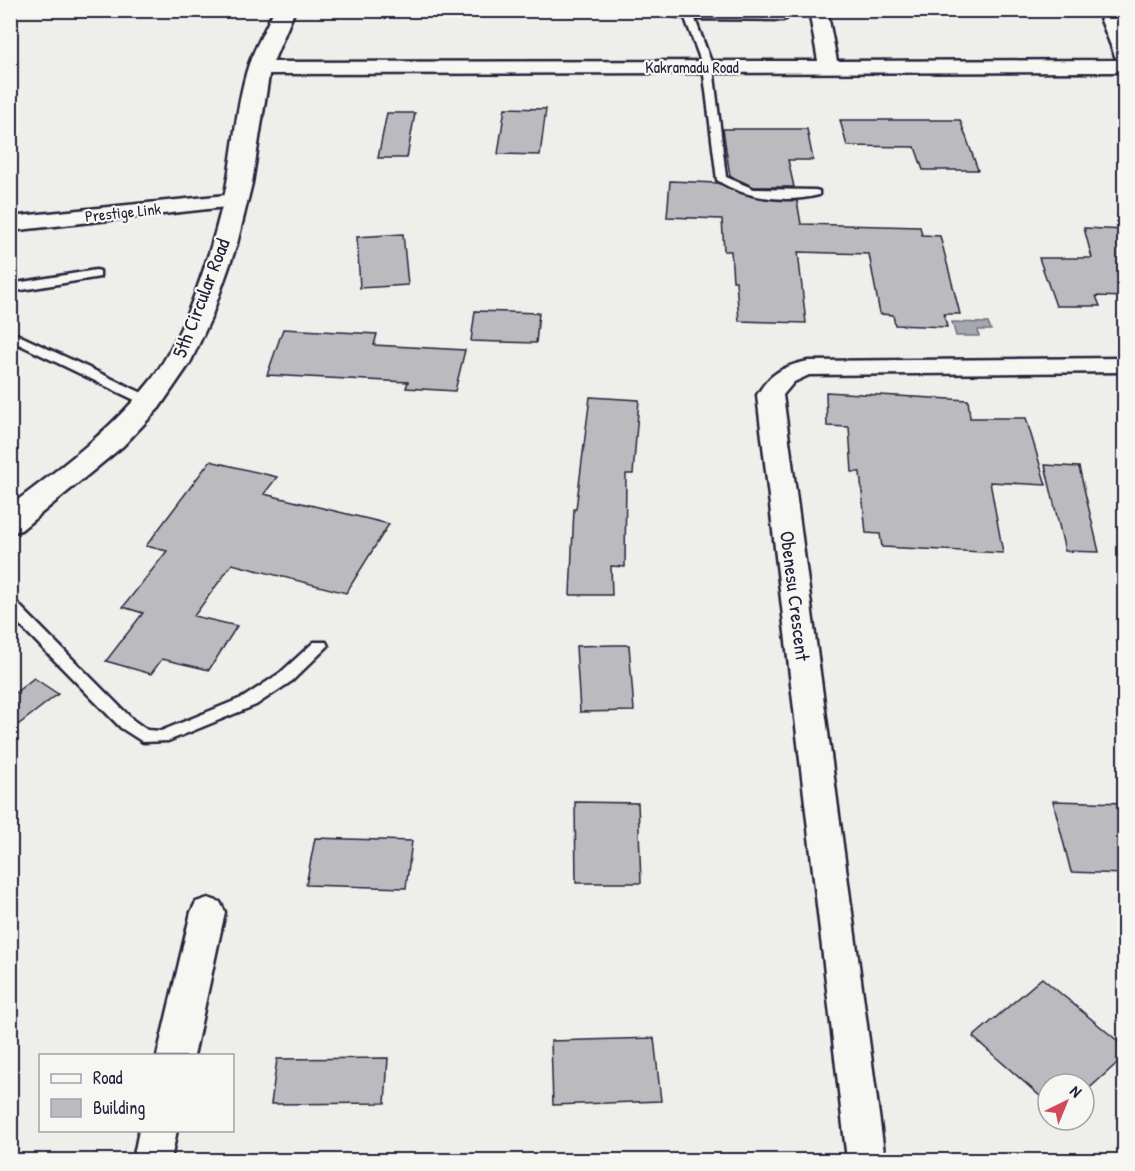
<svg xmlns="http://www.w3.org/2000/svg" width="1135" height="1171" font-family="'Patrick Hand',sans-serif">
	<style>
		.water { fill: #a7a7af; stroke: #727281; stroke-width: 1.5 }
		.building { fill: #bbbbbf; stroke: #22223b; stroke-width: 1.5 }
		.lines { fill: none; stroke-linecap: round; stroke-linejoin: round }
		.service-casing { stroke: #22223b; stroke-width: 5 }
		.minor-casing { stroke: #22223b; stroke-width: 5 }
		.tertiary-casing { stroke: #22223b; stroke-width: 5 }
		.service { fill: #f6f6f2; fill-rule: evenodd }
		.minor { fill: #f6f6f2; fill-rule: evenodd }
		.tertiary { fill: #f6f6f2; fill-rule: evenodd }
		.labels { text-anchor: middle; stroke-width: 4.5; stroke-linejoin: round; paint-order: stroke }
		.far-street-label { font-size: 16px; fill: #22223b; stroke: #f6f6f2 }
		.street-label { font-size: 20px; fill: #22223b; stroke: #f6f6f2 }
	</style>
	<rect width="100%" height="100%" fill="#eeeeeb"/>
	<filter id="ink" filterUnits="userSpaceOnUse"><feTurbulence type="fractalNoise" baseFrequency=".0167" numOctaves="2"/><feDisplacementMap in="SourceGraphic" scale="12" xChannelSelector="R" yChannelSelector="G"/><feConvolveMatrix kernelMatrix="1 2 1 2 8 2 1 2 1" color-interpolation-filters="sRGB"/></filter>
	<g filter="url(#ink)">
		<path class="water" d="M952,322L988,323L991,330H978L979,336H956Z"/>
		<path class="building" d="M505,108L546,109L540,155L498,154Z
			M387,113H415L407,158H378Z
			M840,120H960L978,170H923L915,147L847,146Z
			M723,129H807L813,160H788L794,187H754L730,176Z
			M670,181L717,183L753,197L797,201L801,224L920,227L922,235L940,236L960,314H944L947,327L895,325L893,315L880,314L869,254L798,252L806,323L739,321L736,281H733L731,251H724L722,219L667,217Z
			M1084,228L1125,230V297L1096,296L1100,306H1056L1039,258H1092Z
			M403,234L408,285L360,288L357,237Z
			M475,311L539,313L536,343L471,341Z
			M283,329L377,334L374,345L465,350L455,391L406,388L408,382L267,375Z
			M826,392L968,400L970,418H1026L1046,485L990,482L1003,553L882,547L880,534L866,533L860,472H852L849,427L827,426Z
			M590,397L639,400L633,474H626L625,567L611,566L612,595H570L574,509H576Z
			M210,461L277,477L264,494L389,524L346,593L232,564L194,616L237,626L209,670L162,659L151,674L106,661L143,613L123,607L167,551L146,546Z
			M1045,465L1079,467L1099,552L1065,551Z
			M614,645H629L634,711L580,712L576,646Z
			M34,678L58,694L10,731V697Z
			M1053,801L1125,803V874L1071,872Z
			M575,802L638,803L641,883H576Z
			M315,838L412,841L406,888L306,885Z
			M1042,978L1125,1047V1056L1084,1093V1084H1048V1103L973,1037Z
			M654,1038L661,1101L553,1105L551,1041Z
			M388,1058L385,1103L271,1104L277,1059Z"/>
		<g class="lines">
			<g class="service-casing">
				<path id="service" d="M638,10L786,15V19L783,20L695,19L713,67L726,177L754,189L815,190L819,191V195C786,203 746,199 717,180L703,67L685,18Z
					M96,270L100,271V277L10,292V284Z
					M10,331L153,398L155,401L153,404H143L10,340Z
					M10,600L15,601L133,720L147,730L161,731L244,697L280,673L314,642H326L328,646L292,681L256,705L168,741L143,742L121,728L10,615Z"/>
			</g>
			<g class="minor-casing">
				<path id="minor" d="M809,10H827L837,61L1118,60L1115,56L1097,10H1115L1124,34V72L259,74L252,72L249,68L252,64L259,62L818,61Z
					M236,194L244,195L247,200L244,205L10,231V217Z
					M1124,358V372L809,375L794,382L783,395L885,1160H847L757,395C770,373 784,366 808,361Z
					M208,898L220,902L225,912L194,1056H157L191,912L196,902Z
					M139,1130H177L171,1160H133Z"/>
			</g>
			<g class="tertiary-casing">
				<path id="tertiary" d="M274,10H295L270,69L252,183L237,244L211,318L190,363L159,408L123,446L21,530L10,533V506C60,468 113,429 152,379C186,333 211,253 224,198C234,154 235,107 249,64C256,45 266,28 274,10Z"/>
			</g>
			<use href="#service" class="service"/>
			<use href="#minor" class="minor"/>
			<use href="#tertiary" class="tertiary"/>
		</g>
	</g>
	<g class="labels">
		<g class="far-street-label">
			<text x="692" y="73">Kakramadu Road</text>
			<text transform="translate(123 212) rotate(-6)" y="6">Prestige Link</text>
		</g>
		<g class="street-label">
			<text transform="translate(201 298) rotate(-69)" y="7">5th Circular Road</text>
			<text transform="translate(795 596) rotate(83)" y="7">Obenesu Crescent</text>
		</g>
	</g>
	<rect width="1135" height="1171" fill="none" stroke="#f6f6f2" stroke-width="36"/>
	<rect x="18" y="18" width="1099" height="1135" fill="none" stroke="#22223b" stroke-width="2" filter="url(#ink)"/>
	<rect x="39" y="1054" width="195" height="78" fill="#f6f6f2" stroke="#a1a1a9" stroke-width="1.5"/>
	<rect x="51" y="1074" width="30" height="9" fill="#f6f6f2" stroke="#a1a1a9" stroke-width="1.5"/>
	<text x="93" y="1084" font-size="18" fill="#22223b">Road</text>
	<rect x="51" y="1099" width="30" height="18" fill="#bbbbbf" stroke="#a1a1a9" stroke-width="1.5"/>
	<text x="93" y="1114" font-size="18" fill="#22223b">Building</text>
	<g transform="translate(1066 1102) rotate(43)"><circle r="28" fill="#f6f6f2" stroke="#a1a1a9" stroke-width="1.5"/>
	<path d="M0-4.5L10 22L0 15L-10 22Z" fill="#d1495b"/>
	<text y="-9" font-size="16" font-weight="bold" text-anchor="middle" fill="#22223b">N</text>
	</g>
</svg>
